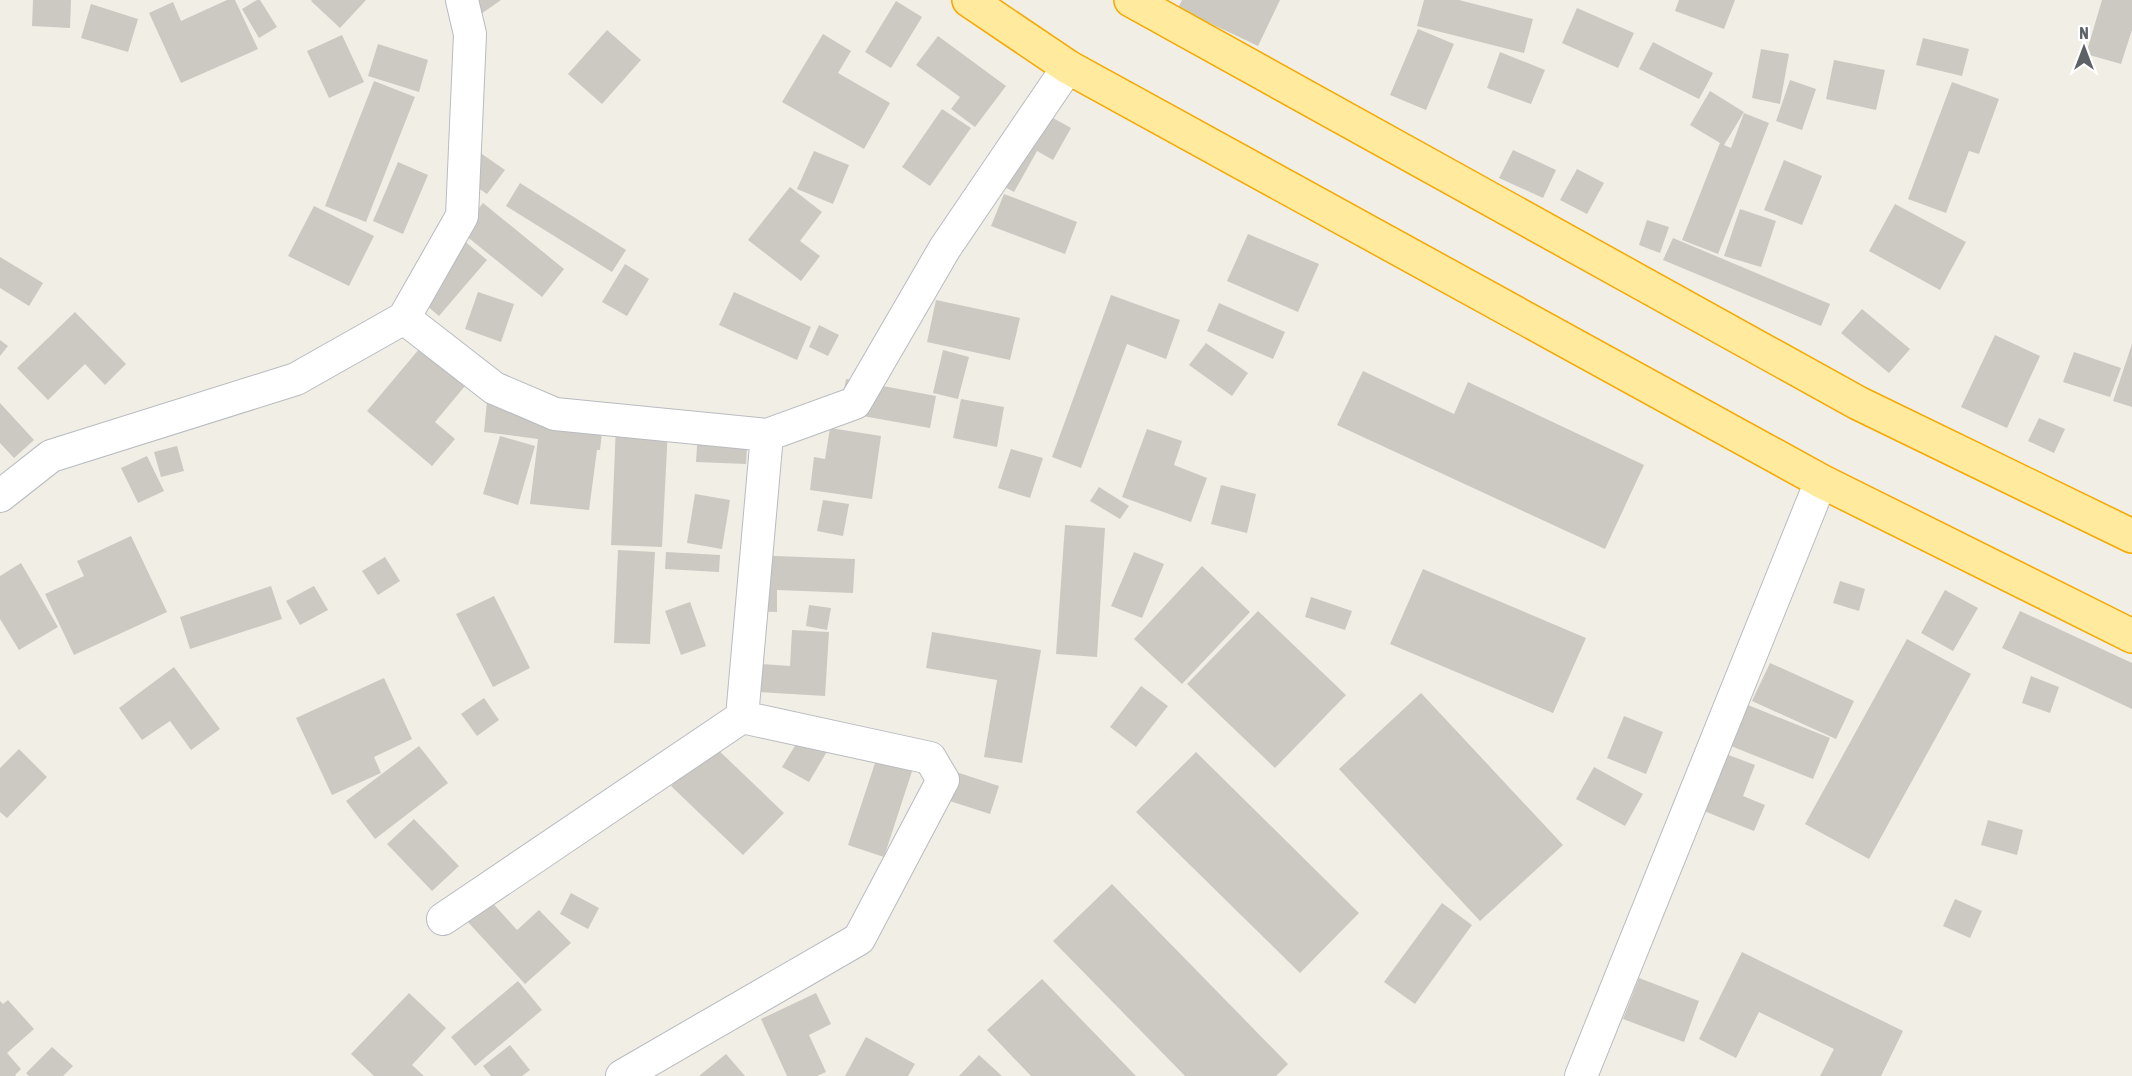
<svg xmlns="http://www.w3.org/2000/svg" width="2132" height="1076" font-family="'Asap Condensed',sans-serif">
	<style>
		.building { fill: #ccc9c2 }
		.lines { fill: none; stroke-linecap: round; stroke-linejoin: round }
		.minor-casing { stroke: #b8bbc0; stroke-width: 34 }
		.trunk-casing { stroke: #f6a800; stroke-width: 36 }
		.minor { stroke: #fff; stroke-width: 32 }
		.trunk { stroke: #ffea9d; stroke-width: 33 }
	</style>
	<rect width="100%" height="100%" fill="#f1eee5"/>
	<path class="building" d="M33,0H71L70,28L32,26Z
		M227,0H235L258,49L181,83L149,13L173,2L181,21Z
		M257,0H260L277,27L259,38L242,9Z
		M312,0H366L340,28L311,1Z
		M471,0H501L481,14Z
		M1182,0H1280L1258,46L1178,8Z
		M1424,0H1459L1533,19L1524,53L1417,26Z
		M1679,0H1735L1724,29L1675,11Z
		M2102,0H2132V30L2121,64L2086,54Z
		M896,1L922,17L891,68L865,52Z
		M91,4L138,19L128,52L81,38Z
		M1577,8L1634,33L1618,68L1562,43Z
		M1418,29L1454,44L1426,110L1390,95Z
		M607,30L641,60L602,104L568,74Z
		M823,34L851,51L838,73L890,103L864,149L782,102Z
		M342,35L364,82L329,98L307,51Z
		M938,36L1006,86L975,127L951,109L960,97L916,65Z
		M1923,38L1969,49L1962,76L1916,65Z
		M1653,42L1713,73L1699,99L1639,69Z
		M378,44L428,60L419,92L368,76Z
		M1761,49L1789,54L1780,104L1752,98Z
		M1500,52L1545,70L1531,104L1487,88Z
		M1834,60L1885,70L1876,110L1826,99Z
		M1790,80L1816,89L1802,130L1776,121Z
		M374,81L415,97L366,222L325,206Z
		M1952,82L1999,99L1979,154L1969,151L1946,213L1908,199Z
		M1710,91L1744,112L1724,145L1731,148L1744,113L1769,123L1718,254L1682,240L1720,143L1690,125Z
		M1030,105L1071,128L1053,160L1037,151L1014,192L988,178Z
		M942,109L971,128L930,186L902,167Z
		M469,145L505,170L487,194L451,170Z
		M1513,150L1556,170L1543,198L1499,178Z
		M814,151L849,165L833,204L797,189Z
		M1784,160L1822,176L1802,225L1764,210Z
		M398,162L428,175L403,234L373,221Z
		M1577,169L1604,183L1587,214L1560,200Z
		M520,183L626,250L612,272L506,206Z
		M790,187L822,212L800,241L820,256L801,281L748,240Z
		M1004,194L1077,222L1065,254L991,226Z
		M483,203L564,269L542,297L460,231Z
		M1895,204L1966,242L1940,290L1869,251Z
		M314,206L374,236L349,286L288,256Z
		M1740,209L1776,221L1761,267L1724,256Z
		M1647,220L1669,227L1660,253L1639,245Z
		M456,234L487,260L439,316L408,290Z
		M1248,234L1319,264L1298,312L1227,281Z
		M1673,238L1830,304L1821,326L1663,260Z
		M0,257L43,283L29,306L0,288Z
		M625,264L649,279L627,316L602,302Z
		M478,292L514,304L501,342L465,329Z
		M734,292L811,327L797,360L719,325Z
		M1111,295L1180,320L1166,359L1127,344L1081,468L1052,457Z
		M936,300L1020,318L1010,360L927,342Z
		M1219,303L1285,332L1273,359L1207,331Z
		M1862,309L1910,349L1889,373L1841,333Z
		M75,312L126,364L105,385L85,364L48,400L17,368Z
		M819,325L839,335L828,356L809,347Z
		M1995,335L2040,356L2007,428L1961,407Z
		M0,340L8,346L0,356Z
		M1206,343L1248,373L1232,396L1189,365Z
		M2132,344V407L2113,401Z
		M420,348L465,386L435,422L455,439L432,466L367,411Z
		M943,350L969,357L958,399L933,393Z
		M2074,352L2121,368L2110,397L2063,382Z
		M1363,371L1454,414L1468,382L1644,465L1605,549L1337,425Z
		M846,379L936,396L930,428L840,412Z
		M961,399L1004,407L997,447L953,438Z
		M487,401L604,415L600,450H597L589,510L530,504L538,439L484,432Z
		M0,403L34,440L14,458L0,443Z
		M2039,418L2065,429L2054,453L2028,441Z
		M616,425L668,428L662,547L611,545Z
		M830,428L881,436L872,499L810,490L814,457L825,459Z
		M1147,429L1182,441L1174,465L1207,478L1191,522L1122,497Z
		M698,430L748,433L746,464L696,462Z
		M500,436L535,446L518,505L483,494Z
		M177,446L184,471L161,477L154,452Z
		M1011,449L1043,458L1030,498L998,488Z
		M147,456L164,491L138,503L121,468Z
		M1221,485L1256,494L1247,533L1211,524Z
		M1099,487L1129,506L1120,519L1090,501Z
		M695,494L730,500L722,549L687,543Z
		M823,500L849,504L843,536L817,531Z
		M1065,525L1105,528L1097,657L1056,654Z
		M131,536L167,612L74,655L45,594L84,576L77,561Z
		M618,550L655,552L650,644L614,643Z
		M666,552L720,555L719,572L665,569Z
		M1134,552L1164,564L1142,618L1111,606Z
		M752,555L855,559L853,593L777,590V612L749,611Z
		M385,557L400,581L378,595L362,571Z
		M21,563L58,627L19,650L0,619V576Z
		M1202,566L1250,612L1182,684L1134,639Z
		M1423,569L1586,638L1553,713L1390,644Z
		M1840,581L1865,589L1859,611L1833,603Z
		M271,586L282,619L190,649L180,617Z
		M314,586L328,610L300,625L286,601Z
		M1945,590L1978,608L1953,651L1921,633Z
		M494,596L530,668L493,687L456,614Z
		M1311,597L1352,611L1345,630L1305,617Z
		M690,602L706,646L681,655L665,611Z
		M809,605L831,608L827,630L806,626Z
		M1258,611L1346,695L1275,768L1187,684Z
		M2020,611L2132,663V709L2002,648Z
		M792,630L829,632L825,696L759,692L761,664L790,666Z
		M932,632L1041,650L1022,763L984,757L997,680L926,668Z
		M1907,639L1971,674L1869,859L1805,824Z
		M1770,663L1854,701L1836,739L1752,701Z
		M174,667L220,729L191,750L170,721L142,740L119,708Z
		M2031,676L2059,687L2050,713L2022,703Z
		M384,678L412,739L374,757L381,773L332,795L296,718Z
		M1141,686L1168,706L1136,747L1110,727Z
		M1421,693L1563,845L1480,921L1339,769Z
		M484,698L499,720L477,736L461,714Z
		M1748,705L1830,738L1813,779L1731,746Z
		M1624,716L1663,732L1646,774L1607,758Z
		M806,728L832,743L809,782L782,767Z
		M712,744L784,813L743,855L671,786Z
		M419,746L448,783L375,839L346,801Z
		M19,749L47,777L7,818L0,812V768Z
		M1196,752L1359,913L1300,973L1136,812Z
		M1726,754L1755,765L1743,796L1765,805L1754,831L1704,811Z
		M917,756L884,857L848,845L875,763L855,757Z
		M941,767L999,786L990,814L931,795Z
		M1594,767L1643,794L1625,826L1576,799Z
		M414,819L459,866L432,891L387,844Z
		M1988,820L2023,830L2017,855L1981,845Z
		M1112,884L1288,1064L1276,1076H1185L1053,941Z
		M478,887L517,930L539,910L571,943L525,984L455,908Z
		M571,893L599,908L588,929L560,914Z
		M1955,899L1982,911L1970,938L1943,926Z
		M1442,903L1472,925L1415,1004L1384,982Z
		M1742,952L1903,1031L1881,1076H1820L1834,1049L1759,1012L1736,1058L1699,1039Z
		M1639,978L1699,1001L1684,1042L1623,1019Z
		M1042,979L1136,1076H1031L987,1030Z
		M518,981L542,1010L475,1066L451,1037Z
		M409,993L446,1028L412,1065L424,1076H374L351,1054Z
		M816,993L831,1024L809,1035L826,1072L817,1076H787L761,1019Z
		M8,1000L34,1029L7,1053L21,1069L15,1075L16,1076H0V1001L3,1004Z
		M866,1037L915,1064L908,1076H845Z
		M510,1045L530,1070L522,1076H491L483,1066Z
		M52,1047L73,1066L63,1076H29L26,1073Z
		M726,1054L745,1076H699Z
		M979,1055L1002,1076H959Z"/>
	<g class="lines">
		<g class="minor-casing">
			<path id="minor" d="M404,318L494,388L555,414L767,435L855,403L945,248L1068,67
				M0,496L51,456L296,379L404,318L462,216L470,34L462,0
				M443,919L742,717
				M622,1076L859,939L943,780L930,758L742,717L767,435
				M1581,1076L1821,481"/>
		</g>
		<g class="trunk-casing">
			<path id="trunk" d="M969,0L1068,67L1821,481L2132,636
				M1131,0L1858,403L2132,536"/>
		</g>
		<use href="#minor" class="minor"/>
		<use href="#trunk" class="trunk"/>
	</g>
	<g transform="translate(2084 48)" stroke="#ffffff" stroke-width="4.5" paint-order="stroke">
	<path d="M0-4.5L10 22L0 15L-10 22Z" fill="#5d6267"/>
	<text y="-9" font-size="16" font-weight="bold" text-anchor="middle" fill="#5d6267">N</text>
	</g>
</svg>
